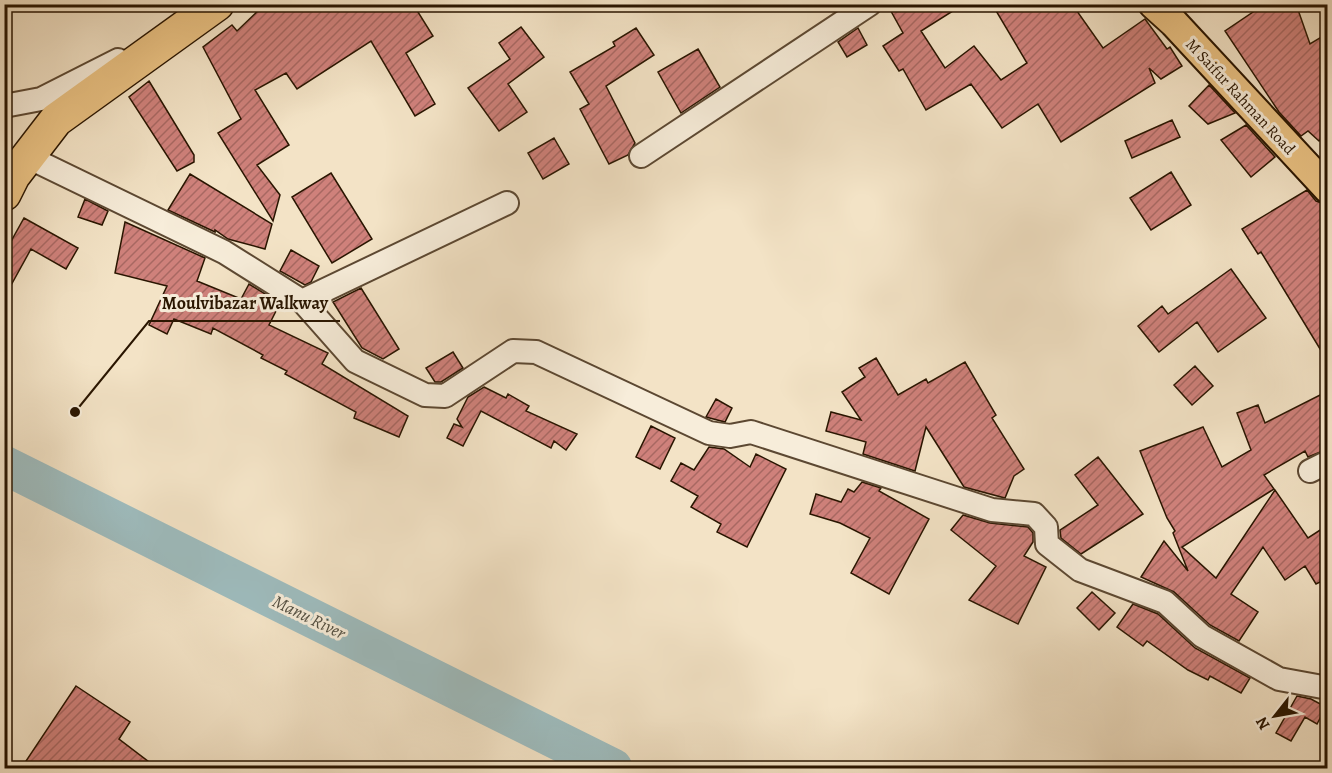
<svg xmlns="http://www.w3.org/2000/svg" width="1332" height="773" font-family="Alegreya,serif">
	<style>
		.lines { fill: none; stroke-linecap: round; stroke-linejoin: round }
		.river { stroke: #9ebcbe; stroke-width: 39 }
		.building { fill: url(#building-hatch); stroke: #291500; stroke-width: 1.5 }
		.minor-casing { stroke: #5c4832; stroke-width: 26 }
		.major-casing { stroke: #291500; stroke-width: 32 }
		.highway-casing { stroke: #291500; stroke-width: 36 }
		.minor { stroke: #f7edda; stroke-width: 22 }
		.major { stroke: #eac283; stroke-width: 28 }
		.highway { stroke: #eac283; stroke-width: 33 }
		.labels { text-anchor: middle; stroke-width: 6; stroke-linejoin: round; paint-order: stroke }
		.street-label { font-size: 16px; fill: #291500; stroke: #f7edda }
		.water-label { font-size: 18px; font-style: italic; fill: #524f42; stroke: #f7edda }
		.leader { fill: none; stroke: #291500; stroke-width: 2 }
		.callout-dot { fill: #291500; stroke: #f7edda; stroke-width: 2 }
		.callout-label { font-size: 18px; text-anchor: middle; font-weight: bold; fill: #291500; stroke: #f7edda; stroke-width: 6; stroke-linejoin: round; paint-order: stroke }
	</style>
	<defs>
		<pattern id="building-hatch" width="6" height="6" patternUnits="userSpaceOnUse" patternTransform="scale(1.5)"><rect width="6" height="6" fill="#cf817b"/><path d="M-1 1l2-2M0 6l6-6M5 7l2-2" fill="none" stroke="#a86862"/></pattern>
	</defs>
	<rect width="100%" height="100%" fill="#f3e3c6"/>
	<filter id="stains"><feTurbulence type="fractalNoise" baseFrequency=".00333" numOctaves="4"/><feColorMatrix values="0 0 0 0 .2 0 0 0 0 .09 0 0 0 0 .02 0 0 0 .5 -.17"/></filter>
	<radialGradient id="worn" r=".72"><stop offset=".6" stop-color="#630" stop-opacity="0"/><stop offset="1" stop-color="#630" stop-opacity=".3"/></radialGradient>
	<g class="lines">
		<path class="river" d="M4,465L613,768"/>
	</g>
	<path class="building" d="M265,4H413L433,36L406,53L435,104L415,116L371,41L297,89L286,73L255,90L289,145L257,165L280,195L273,221L218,133L241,119L203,47L232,25L237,31Z
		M887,4H964L921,31L945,68L974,46L1001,80L1027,63L992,4H1072L1103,48L1145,19L1167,49L1170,47L1182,66L1161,79L1149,68L1155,83L1061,142L1038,104L1002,128L971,84L926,110L903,69L899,71L883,46L903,33Z
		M1265,4H1296L1310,44L1328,33V131L1319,141L1308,131L1301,136L1279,112L1225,31Z
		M521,27L544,57L508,84L527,112L499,131L468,88L510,59L499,43Z
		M636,28L654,55L606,86L635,143L628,155L609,164L580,109L589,104L570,72L615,46L613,42Z
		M858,28L867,45L847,57L838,42Z
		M698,49L720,87L681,113L658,72Z
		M149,81L194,155V162L177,171L129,97Z
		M1209,85L1235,113L1208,124L1189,106Z
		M1172,120L1180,137L1132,158L1125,141Z
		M1246,125L1275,157L1251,177L1221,140Z
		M554,138L569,164L543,179L528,153Z
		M1171,172L1191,205L1151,230L1130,198Z
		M331,173L372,239L332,263L292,197Z
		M190,174L272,224L265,249L228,239L215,230V232L168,210Z
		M1307,190L1316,201L1328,205V362L1261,252L1258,254L1242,229Z
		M85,199L108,211L102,225L78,217Z
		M24,218L78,248L66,269L31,249L4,298V254Z
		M125,222L205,258L197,281L241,299L249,284L280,303L269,325L328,353L322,364L408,416L399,437L354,418L356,412L285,374L287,371L261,358L263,355L213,328L211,334L174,319L167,334L149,325L167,286L115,273Z
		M291,250L319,266L311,282L305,285L280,271Z
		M1231,269L1266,318L1218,352L1197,322L1159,352L1138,326L1162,306L1168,314Z
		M361,288L399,349L383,359L362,348L333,302Z
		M453,352L463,368L441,382H435L426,368Z
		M876,358L898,395L926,379L928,383L965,362L996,415L992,418L1024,469L1014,476L1005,498L964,487L926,427L915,471L863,454L866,442L826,431L831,412L861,420L842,392L865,377L859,368Z
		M1195,366L1213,386L1192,405L1174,385Z
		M484,387L506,398L508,394L529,406L526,411L577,434L566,450L554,441L551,448L481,411L463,446L447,438L454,424L462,427L457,419L468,397Z
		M1328,391V449L1308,457L1305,451L1264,475L1274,489L1182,547L1216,578L1275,490L1308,538L1328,525V578L1316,584L1305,566L1285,580L1263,547L1231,594L1258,612L1239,641L1210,625L1174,592L1141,577L1164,541L1188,571L1173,533L1175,531L1167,518L1140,451L1203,427L1222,467L1251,450L1237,413L1258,405L1265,423Z
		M716,399L732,408L725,422L706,417Z
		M651,426L675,438L660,469L636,457Z
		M709,447L724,449L750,467L756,454L786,469L747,547L717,532L721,524L691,507L698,496L671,481L681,463L694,470Z
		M1098,457L1143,514L1081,554L1061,538L1060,530L1098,505L1075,475Z
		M862,482L881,488L879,491L929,519L889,594L851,573L870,538L840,523L810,514L816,494L841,502L848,489L854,492Z
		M963,515L990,523L1028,527L1033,533V542L1024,556L1046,567L1018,624L969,600L996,566L951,530Z
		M1092,592L1115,613L1099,630L1077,608Z
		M1133,604L1158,614L1195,648L1250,678L1241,693L1210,676L1208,680L1188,670L1147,641L1143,646L1117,627Z
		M76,686L130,722L119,739L157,768H36L26,761Z
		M1297,696L1311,699L1326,707L1317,724L1305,717L1291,741L1276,733Z"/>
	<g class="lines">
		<g class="minor-casing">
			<path id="minor" d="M4,106L41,99L118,60
				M641,156L870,4
				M28,157L224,252L302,301L355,361L425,395L445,396L513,351L536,352L709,433L730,436L751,432L992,510L1034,514L1046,527L1047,544L1080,570L1165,602L1202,636L1279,679L1328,688
				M302,301L507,203
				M1310,471L1328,462"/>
		</g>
		<g class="major-casing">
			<path id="major" d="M1153,4L1174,23L1328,189"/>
		</g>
		<g class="highway-casing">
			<path id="highway" d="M4,194L13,176L56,120L217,4"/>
		</g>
		<use href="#minor" class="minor"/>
		<use href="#major" class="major"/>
		<use href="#highway" class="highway"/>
	</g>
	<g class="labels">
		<g class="street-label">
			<text transform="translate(1241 96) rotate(47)" y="6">M Saifur Rahman Road</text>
		</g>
		<g class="water-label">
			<text transform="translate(309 617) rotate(26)" y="6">Manu River</text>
		</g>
	</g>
	<path class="leader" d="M75 412L149 321H340"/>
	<circle class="callout-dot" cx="75" cy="412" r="6"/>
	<g class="callout-label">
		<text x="245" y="309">Moulvibazar Walkway</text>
	</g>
	<rect width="1332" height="773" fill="none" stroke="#f3e3c6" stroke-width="24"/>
	<rect x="6" y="6" width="1320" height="761" fill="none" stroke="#291500" stroke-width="3"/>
	<rect x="12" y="12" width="1308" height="749" fill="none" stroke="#291500" stroke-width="1.5"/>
	<g transform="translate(1275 716) rotate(239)" stroke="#f7edda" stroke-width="4.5" paint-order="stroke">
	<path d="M0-4.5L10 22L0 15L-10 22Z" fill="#291500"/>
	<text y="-9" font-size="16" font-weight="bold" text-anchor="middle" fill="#291500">N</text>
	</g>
	<rect width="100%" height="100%" filter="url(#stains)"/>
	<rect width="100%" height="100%" fill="url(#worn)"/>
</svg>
